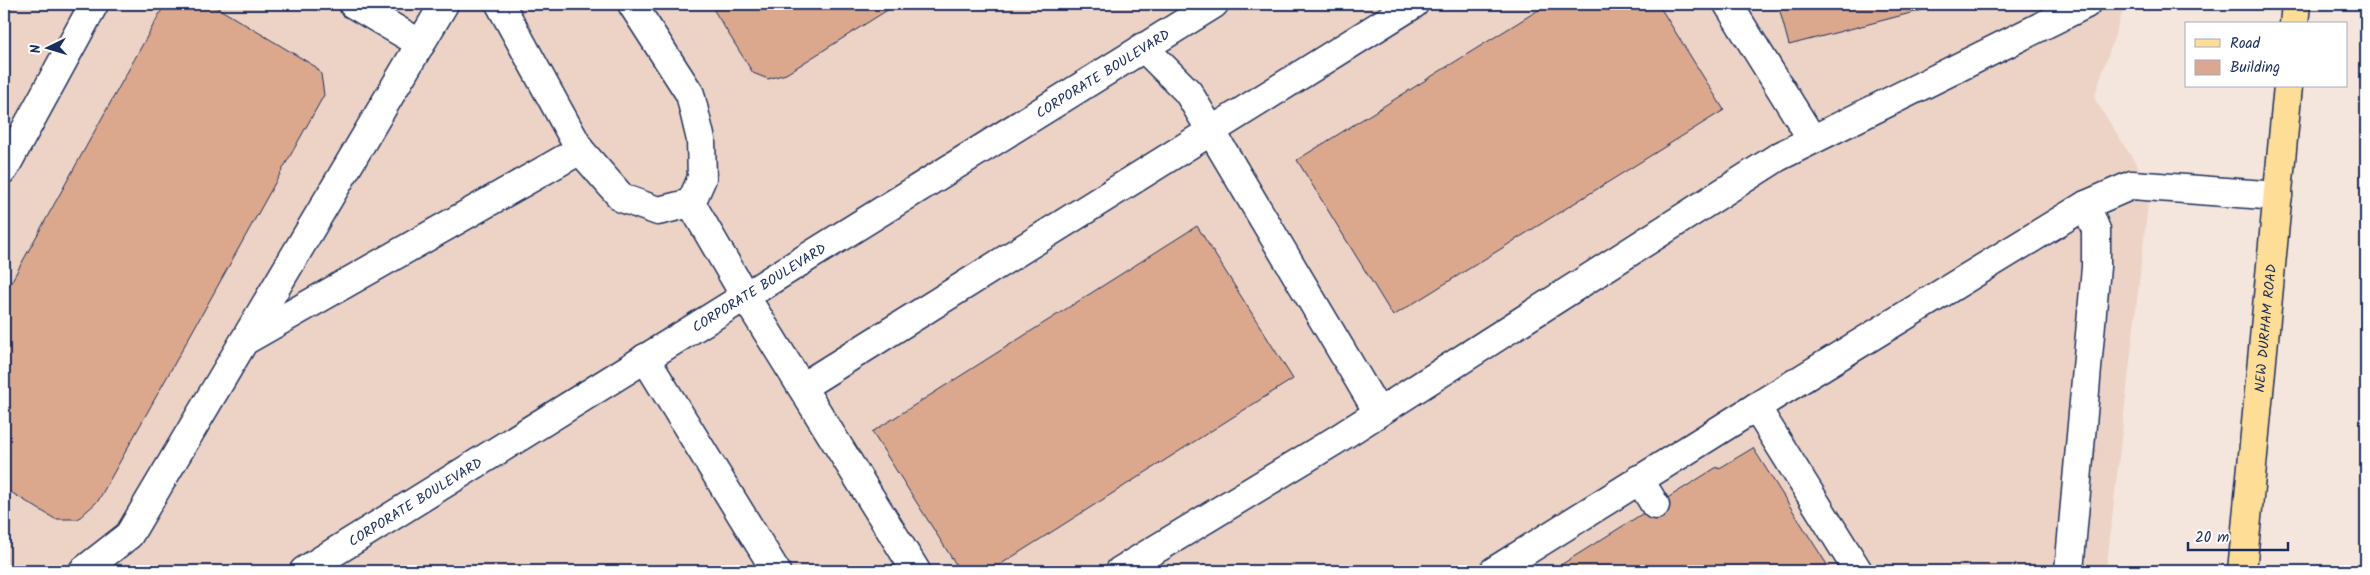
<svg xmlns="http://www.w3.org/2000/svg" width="2370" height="575" font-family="Kalam,sans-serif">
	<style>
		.built { fill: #ecd3c5 }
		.building { fill: #dba88e; stroke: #1b2f5e }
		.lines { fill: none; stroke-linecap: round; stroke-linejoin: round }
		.minor-casing { stroke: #1b2f5e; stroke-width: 31 }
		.major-casing { stroke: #1b2f5e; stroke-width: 31 }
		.minor { stroke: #fff; stroke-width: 28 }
		.major { stroke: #fedd96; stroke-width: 28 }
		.labels { text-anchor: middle; stroke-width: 4.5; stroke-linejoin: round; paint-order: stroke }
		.street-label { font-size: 14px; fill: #1b2f5e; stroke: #fff }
	</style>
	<rect width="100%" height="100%" fill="#f4e5dd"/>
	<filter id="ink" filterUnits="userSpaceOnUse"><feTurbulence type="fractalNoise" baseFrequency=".02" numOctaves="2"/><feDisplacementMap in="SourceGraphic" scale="10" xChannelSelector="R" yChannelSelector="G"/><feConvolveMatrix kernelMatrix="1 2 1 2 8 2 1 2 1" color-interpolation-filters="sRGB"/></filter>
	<g filter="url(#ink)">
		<path class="built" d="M4,4H2125L2094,98L2150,186L2106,571H4Z"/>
		<path class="building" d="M165,4H211L316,67L321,74L324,95L98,501L78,519H55L4,488V295Z
			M710,4H897L786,74L768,79L753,73Z
			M1548,4H1658L1724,110L1393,316L1297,160Z
			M1778,4H1945L1789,45Z
			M1197,226L1293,379L990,571H960L872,432Z
			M1753,448L1831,571H1551L1717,467L1718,469Z"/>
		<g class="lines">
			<g class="minor-casing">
				<g id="minor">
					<path d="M353,4L421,44"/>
					<path d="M500,4L580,150L622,198L658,211L691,203"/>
					<path d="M632,4L690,94L701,140L702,178L691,203L745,296L916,571"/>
					<path d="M1728,4L1812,139"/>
					<path d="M1143,47L1188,92L1378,412"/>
					<path d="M4,169L94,4"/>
					<path d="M246,340L580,150"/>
					<path d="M645,358L776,571"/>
					<path d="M802,387L1414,4"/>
					<path d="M1756,407L2086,205L2132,185L2278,196"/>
					<path d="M1639,479L1655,505"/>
					<path d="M83,571L129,535L444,4"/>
					<path id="s1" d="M304,571L1214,4"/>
					<path d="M1120,571L1336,440L1778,157L2086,4"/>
					<path d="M1494,571L1756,407L1858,571"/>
					<path d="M2069,571L2096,267V230L2086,205"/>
				</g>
			</g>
			<g class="major-casing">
				<g id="major">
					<path d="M2294,24L2296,4"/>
					<path id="s2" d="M2242,571L2288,86"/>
				</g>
			</g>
			<use href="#minor" class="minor"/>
			<use href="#major" class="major"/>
		</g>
	</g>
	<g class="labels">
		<g class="street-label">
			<text dy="5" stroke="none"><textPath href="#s1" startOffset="941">CORPORATE BOULEVARD</textPath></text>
			<text dy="5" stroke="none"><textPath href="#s1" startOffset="536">CORPORATE BOULEVARD</textPath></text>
			<text dy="5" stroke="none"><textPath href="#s2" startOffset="244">NEW DURHAM ROAD</textPath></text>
			<text dy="5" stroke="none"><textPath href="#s1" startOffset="131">CORPORATE BOULEVARD</textPath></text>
		</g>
	</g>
	<rect width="2370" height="575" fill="none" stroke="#fff" stroke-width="20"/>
	<rect x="10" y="10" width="2350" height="555" fill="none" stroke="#1b2f5e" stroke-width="2" filter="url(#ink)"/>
	<rect x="2185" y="22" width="162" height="65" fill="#ffffff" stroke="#a4acbf"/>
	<rect x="2195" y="39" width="25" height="8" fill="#fedd96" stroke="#a4acbf"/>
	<text x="2230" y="48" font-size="15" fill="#1b2f5e">Road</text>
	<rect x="2195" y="60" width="25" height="15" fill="#dba88e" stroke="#a4acbf"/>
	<text x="2230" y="72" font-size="15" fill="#1b2f5e">Building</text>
	<g transform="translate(48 48) rotate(265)" stroke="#ffffff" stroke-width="4" paint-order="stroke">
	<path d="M0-4L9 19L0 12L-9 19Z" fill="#1b2f5e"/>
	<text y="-8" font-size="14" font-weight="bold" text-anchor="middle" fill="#1b2f5e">N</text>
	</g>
	<path d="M2188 542v8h100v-8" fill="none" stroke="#1b2f5e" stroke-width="2.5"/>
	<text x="2195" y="542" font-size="15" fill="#1b2f5e" stroke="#ffffff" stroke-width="4" paint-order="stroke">20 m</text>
</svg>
